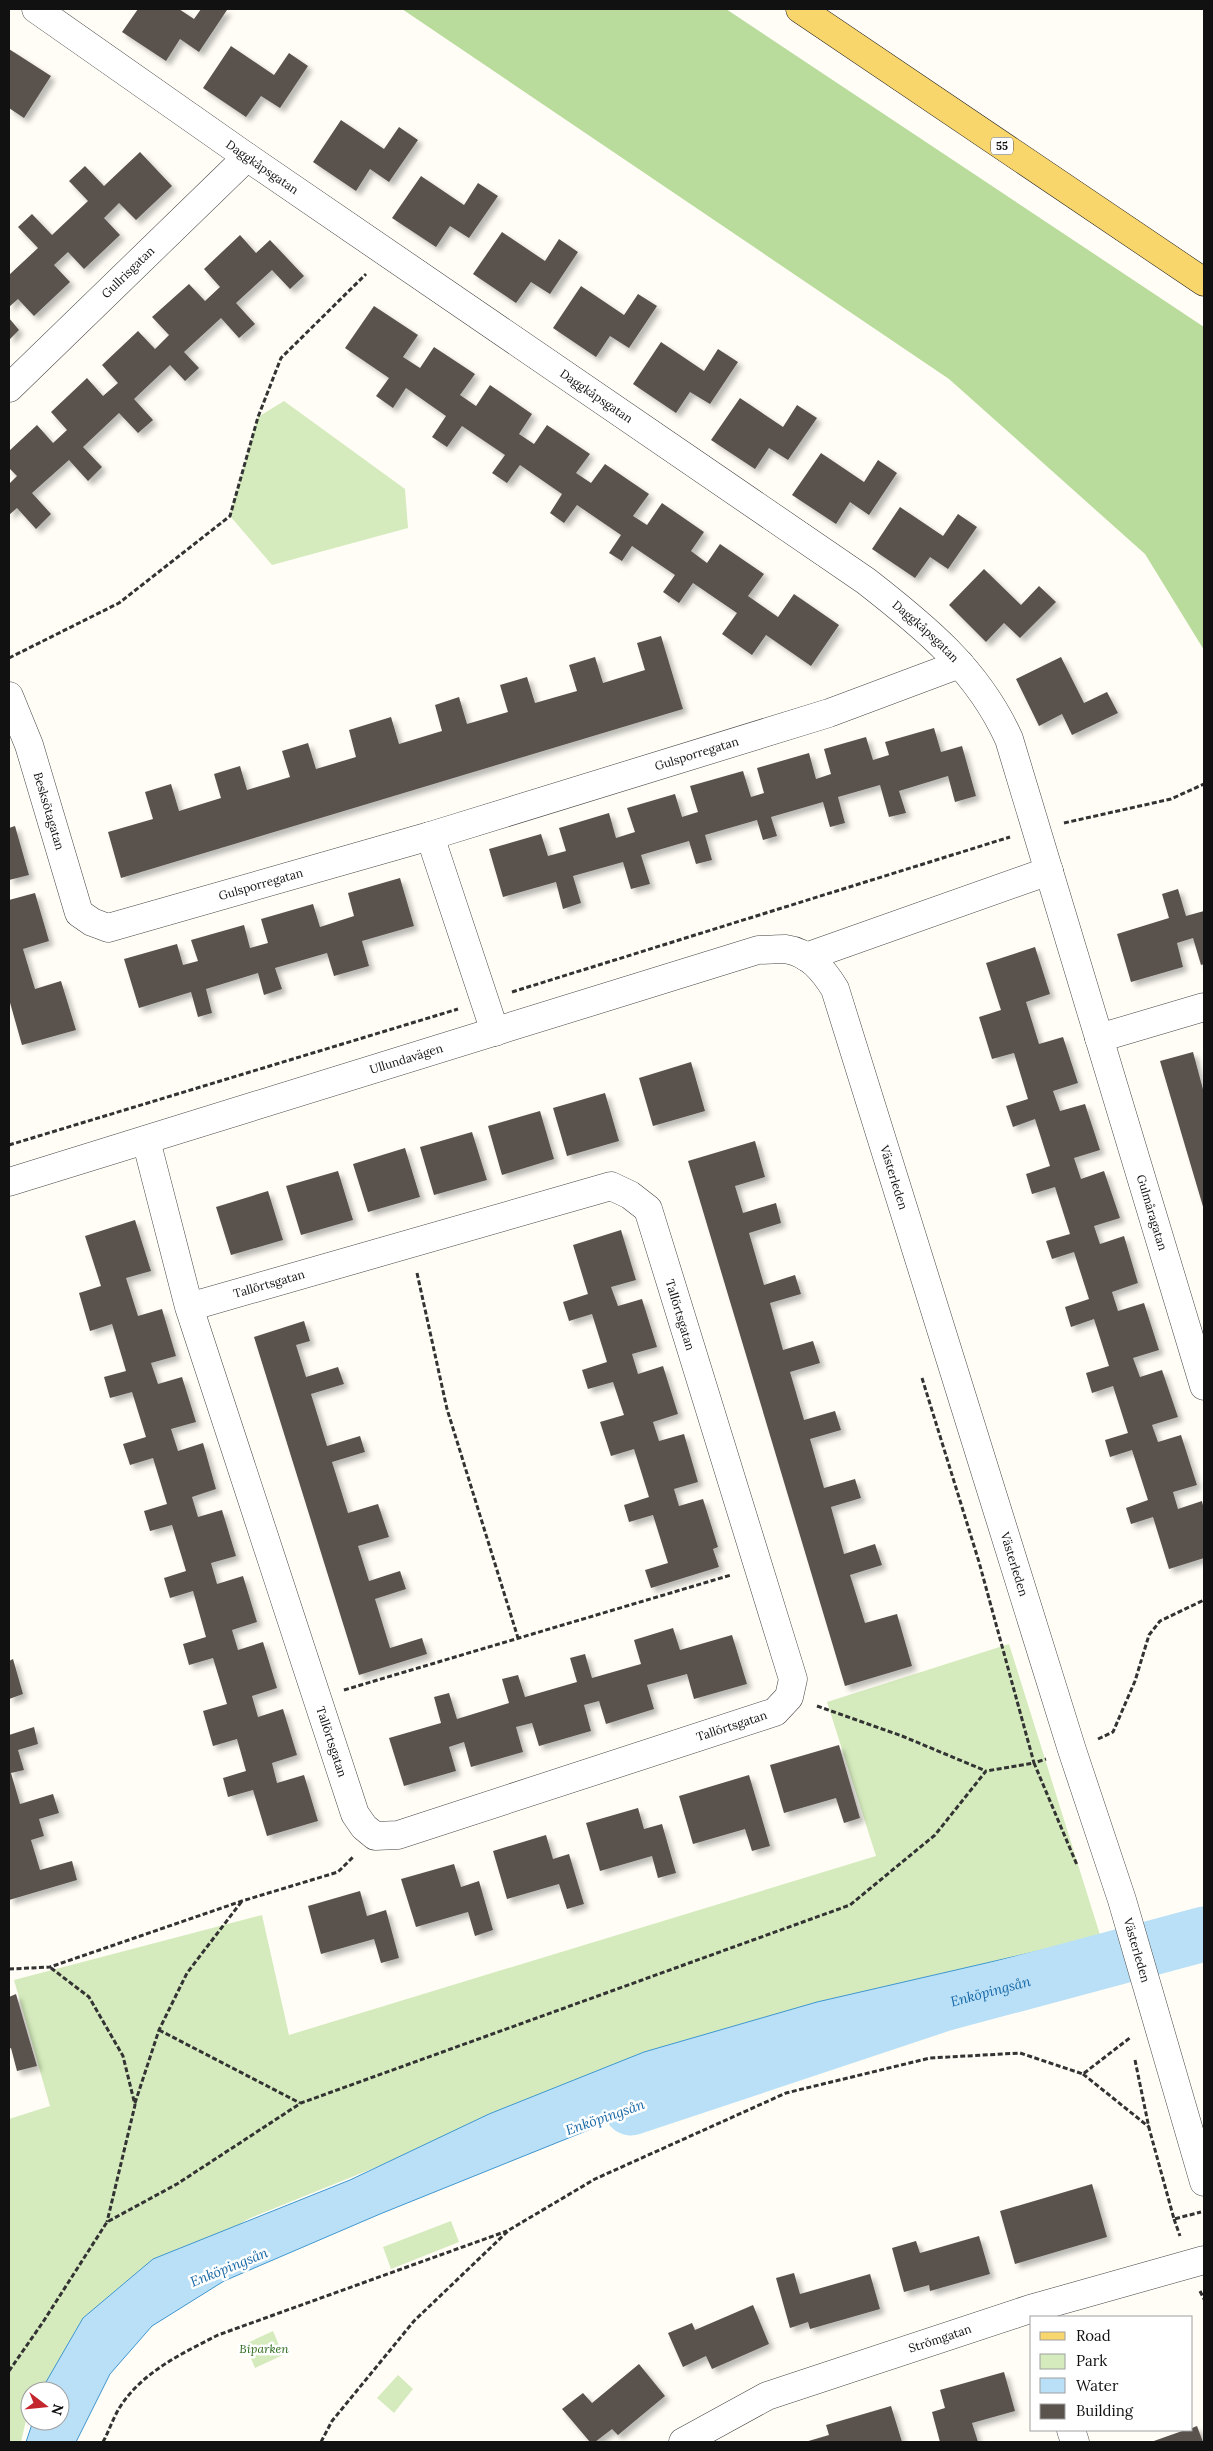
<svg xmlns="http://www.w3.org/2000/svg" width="1213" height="2451" font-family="Lora,serif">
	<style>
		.green { fill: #d5ebbd }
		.forest { fill: #b9dc9c }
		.water { fill: #b9e0f7; stroke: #3f96cf }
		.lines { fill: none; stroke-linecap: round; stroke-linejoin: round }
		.river { stroke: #b9e0f7; stroke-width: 55 }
		.building { fill: #5a524d; filter: url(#shadow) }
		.street-casing { stroke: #444; stroke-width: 29 }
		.primary-casing { stroke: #222; stroke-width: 29 }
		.path { stroke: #333; stroke-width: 3; stroke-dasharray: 5 2.5; stroke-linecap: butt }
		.street { stroke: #fff; stroke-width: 28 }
		.primary { stroke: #f9d66b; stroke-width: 28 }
		.labels { text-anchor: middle; stroke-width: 5; stroke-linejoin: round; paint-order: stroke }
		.shield { fill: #fff; stroke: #585858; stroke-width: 1 }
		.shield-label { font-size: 11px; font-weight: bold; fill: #111 }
		.street-label { font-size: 12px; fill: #111; stroke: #fff }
		.park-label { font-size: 12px; font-style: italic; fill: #2f6b1f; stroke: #fff }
		.water-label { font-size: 14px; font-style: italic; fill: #1768a6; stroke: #fff }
	</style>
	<defs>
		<filter id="shadow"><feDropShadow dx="4.5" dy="4.5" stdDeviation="2.5" flood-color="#0004"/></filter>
	</defs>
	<rect width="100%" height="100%" fill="#fffdf5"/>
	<path class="green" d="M284,401L405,489L408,528L272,565L230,516L258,417Z
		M1009,1644L1101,1938L755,2032L537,2102L248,2219L132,2292L40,2391H30V2403L21,2442H9V2119L50,2106L14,1980L262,1915L289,2035L876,1856L827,1702Z
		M451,2221L459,2242L391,2269L383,2247Z
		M273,2331L283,2355L255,2368L245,2344Z
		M398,2375L413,2389L394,2413L377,2398Z"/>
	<path class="forest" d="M402,9H726L1204,327V650L1145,554L949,379Z"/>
	<path class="water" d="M1086,1940L1097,1970L834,2031L380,2214L224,2281L152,2326L110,2374L76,2442H26L33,2421H60V2391H43L46,2382L83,2318L153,2259L350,2180L489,2114L644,2052L817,2002Z"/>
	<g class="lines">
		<path class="river" id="s1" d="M631,2108L943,2004L1204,1934"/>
	</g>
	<path class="building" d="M138,9H179L194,19L201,9L227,10L199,52L180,39L166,61L122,32Z
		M231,46L274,75L289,53L308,66L280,108L261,96L246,117L203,88Z
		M9,49L51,76L24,118L9,108Z
		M341,120L384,149L399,127L418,140L389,182L370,169L356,191L313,162Z
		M140,152L172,186L136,220L119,203L104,218L120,235L84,269L68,252L54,265L70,282L34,316L18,299L9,307V275L38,248L18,227L32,214L52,235L88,201L69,181L85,166L104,186Z
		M421,176L464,205L478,183L498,196L469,238L450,226L436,247L392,218Z
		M502,232L545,261L559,239L578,252L550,294L531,282L516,303L473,274Z
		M240,235L256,253L270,240L304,276L290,289L272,270L236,303L255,324L239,338L221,318L184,352L199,368L185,381L170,365L134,399L153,420L138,433L119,413L83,447L102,467L88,481L69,460L32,493L51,514L36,529L17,508L9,515V484L17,476L9,468V451L37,425L53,443L67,430L51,412L87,378L103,396L118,383L102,365L138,331L155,349L169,335L152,317L189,284L205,301L220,287L204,269Z
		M581,286L624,315L638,294L657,306L629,348L610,336L596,357L553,328Z
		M374,306L418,335L403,357L420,368L434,347L475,374L460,395L476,406L490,385L532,414L519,434L534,444L547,425L590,454L576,473L591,483L605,464L649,494L633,516L647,525L662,503L704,532L691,551L707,563L720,544L764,574L748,596L778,617L794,594L839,625L811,666L766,635L752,655L722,634L737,613L693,583L679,603L663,592L675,575L632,546L622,561L609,553L621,535L577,505L564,523L550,513L562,494L520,465L507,483L492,473L505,455L462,426L447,447L432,437L446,416L406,388L393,408L376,396L389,378L345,348Z
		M9,318L19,330L9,340Z
		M661,342L704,371L718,349L738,362L710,404L690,392L676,413L633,384Z
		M740,398L783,427L797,405L817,418L788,460L769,448L755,469L711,440Z
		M821,453L864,482L878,460L897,473L869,515L850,502L836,524L792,495Z
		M900,507L943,536L958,514L977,527L948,569L930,557L915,578L872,549Z
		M984,569L1021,605L1039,586L1056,602L1020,638L1004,623L986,642L949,605Z
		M661,636L683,709L121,878L108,832L153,819L145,792L171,784L179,811L221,798L214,774L240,766L247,790L290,777L282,751L308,743L316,769L356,757L349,730L391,717L399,744L442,731L435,705L459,697L467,724L508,712L500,685L527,677L535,703L577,691L569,665L595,657L603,683L645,670L637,643Z
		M1061,657L1084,703L1107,692L1118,713L1072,735L1062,714L1039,726L1016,679Z
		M934,728L941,752L962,746L976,796L955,802L948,776L899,791L906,813L889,817L880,785L838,797L845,823L830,827L823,802L771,817L777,836L763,840L757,820L705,835L712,860L696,864L689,841L641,855L650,884L631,889L623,862L573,876L581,903L563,909L556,882L503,897L489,849L541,834L548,856L566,851L559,828L609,813L616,838L635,832L627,808L675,794L682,817L698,812L690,786L743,771L751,797L764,793L757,768L809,753L816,779L831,774L824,749L866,737L873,760L889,755L885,742Z
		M15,826L29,875L9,880V828Z
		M400,878L414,926L362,941L369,966L334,976L327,953L275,968L282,989L264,995L258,973L206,989L212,1013L198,1017L191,992L139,1008L124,959L177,944L183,965L198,961L191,940L244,925L250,948L268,943L261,919L313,904L320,927L354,916L348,893Z
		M1178,889L1186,916L1204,911V964L1201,965L1193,938L1177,943L1183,967L1131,982L1117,934L1169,918L1162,894Z
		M35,893L49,941L23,949L35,989L61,981L76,1030L22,1045L9,999V900Z
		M1035,947L1050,994L1026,1002L1039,1044L1063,1037L1078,1083L1053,1091L1060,1111L1085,1104L1100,1150L1074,1158L1081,1179L1104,1171L1120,1218L1094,1226L1100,1244L1124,1236L1138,1283L1112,1292L1118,1311L1144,1303L1159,1350L1133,1358L1140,1377L1162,1370L1178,1417L1152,1425L1158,1442L1181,1435L1197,1485L1173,1492L1178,1509L1202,1501L1204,1510V1558L1169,1569L1153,1517L1131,1524L1126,1508L1148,1500L1132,1450L1110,1457L1105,1440L1128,1433L1113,1386L1092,1393L1086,1373L1109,1366L1094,1319L1071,1327L1065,1307L1089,1299L1074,1252L1052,1259L1046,1241L1070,1234L1055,1187L1032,1194L1026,1174L1050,1166L1035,1119L1013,1127L1006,1106L1028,1099L1014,1053L992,1059L979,1017L1001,1010L986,963Z
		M1193,1052L1204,1093V1210L1160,1061Z
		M691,1062L705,1111L653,1126L639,1078Z
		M605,1093L619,1141L567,1156L553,1108Z
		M540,1111L554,1159L502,1175L488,1126Z
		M472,1132L487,1180L434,1195L420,1147Z
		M755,1141L765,1177L735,1186L743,1213L776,1203L781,1223L749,1233L764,1285L795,1275L801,1294L770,1303L783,1350L813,1341L820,1363L790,1372L804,1420L835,1411L841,1430L810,1439L824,1488L855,1479L861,1498L831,1507L844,1554L875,1544L882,1565L850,1575L865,1623L897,1614L912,1666L845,1686L688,1161Z
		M405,1148L420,1197L368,1212L353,1164Z
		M338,1171L353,1220L301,1235L286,1186Z
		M268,1191L283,1240L231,1255L216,1207Z
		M135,1220L151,1271L126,1278L138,1316L162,1309L176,1356L151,1363L158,1384L182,1377L196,1422L171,1429L178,1451L203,1443L216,1489L192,1497L198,1517L222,1510L236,1556L211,1563L217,1584L243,1576L257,1622L232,1630L238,1650L263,1642L277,1688L252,1696L258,1717L283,1709L297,1755L272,1763L277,1783L304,1775L318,1821L267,1836L253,1790L228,1797L223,1778L246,1771L237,1739L213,1746L203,1711L227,1704L213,1658L189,1665L183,1644L206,1637L193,1591L170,1598L164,1578L186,1571L172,1525L150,1531L144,1511L167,1504L153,1458L130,1465L123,1444L146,1437L132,1392L110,1398L104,1377L126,1371L112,1324L90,1331L79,1293L101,1286L85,1236Z
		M621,1230L636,1280L611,1287L618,1306L642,1299L657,1347L632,1354L638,1374L663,1366L678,1414L653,1422L659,1441L684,1434L698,1482L674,1489L679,1506L703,1499L718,1547L713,1549L719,1567L651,1588L645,1570L668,1563L653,1515L629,1522L624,1505L649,1497L634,1449L611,1456L600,1422L624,1415L613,1382L588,1389L582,1370L607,1362L592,1314L569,1321L563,1302L588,1294L573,1245Z
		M304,1321L310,1341L296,1345L306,1377L338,1367L344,1384L311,1394L327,1446L360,1436L365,1452L332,1462L348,1513L378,1504L389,1537L358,1546L369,1581L400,1571L406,1589L375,1599L390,1648L422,1638L427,1654L359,1675L254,1337Z
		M673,1628L680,1650L732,1635L747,1684L694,1699L687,1674L647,1685L654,1709L606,1724L599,1701L584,1705L591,1731L539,1746L532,1723L516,1727L523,1752L471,1767L464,1742L449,1747L456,1771L404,1786L389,1738L441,1723L434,1697L449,1693L457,1719L509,1703L502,1679L518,1675L525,1697L577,1682L570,1658L585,1654L592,1678L641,1664L634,1640Z
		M13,1659L23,1694L9,1699V1661Z
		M34,1727L38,1744L18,1750L24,1770L11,1773L20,1804L53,1794L59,1813L39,1819L44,1836L31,1840L40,1870L72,1861L77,1880L9,1900V1735Z
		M839,1745L860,1818L844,1823L836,1798L784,1813L770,1765Z
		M749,1775L770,1846L752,1851L745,1829L693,1844L679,1796Z
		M638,1808L644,1829L662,1824L676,1873L658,1878L652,1856L600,1871L586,1823Z
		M546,1835L553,1859L569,1854L584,1904L567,1909L559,1884L507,1899L493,1851Z
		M454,1864L461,1887L479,1881L493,1930L475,1936L468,1912L416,1927L401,1879Z
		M360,1891L367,1916L386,1910L399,1958L381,1963L374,1939L321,1954L308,1906Z
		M16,1994L37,2066L17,2071L11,2048L9,2049V1997Z
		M1092,2184L1107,2237L1015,2264L1000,2211Z
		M979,2236L990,2274L930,2291L929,2285L904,2292L892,2248L916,2241L920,2253Z
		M794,2273L800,2294L870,2274L880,2309L810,2329L808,2322L790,2328L776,2278Z
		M753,2305L769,2344L712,2369L706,2356L683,2367L668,2333L692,2323L695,2330Z
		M639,2364L665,2396L618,2435L612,2429L595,2442H590L562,2409L583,2393L592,2403Z
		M1004,2372L1015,2411L972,2423L978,2442H940L932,2412L945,2408L940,2390Z
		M891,2406L902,2442H805L829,2435L826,2425Z
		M1197,2426L1203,2442H1151L1185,2430H1192V2428Z"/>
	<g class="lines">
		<g class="street-casing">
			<g id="street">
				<path id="s2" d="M36,9L247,157L866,581C925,627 978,670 1009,739L1204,1386"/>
				<path id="s3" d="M9,388L247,157"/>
				<path id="s4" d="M9,696L29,745L79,913L92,922L108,928L430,836L495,1032"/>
				<path id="s5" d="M430,836L829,713L960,664"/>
				<path d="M806,957L1049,871"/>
				<path d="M1099,1038L1204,1007"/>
				<path id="s6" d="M146,1140L189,1307L355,1814L364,1827L375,1836L398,1835L775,1712L789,1697L793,1679L648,1209L630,1195L611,1186L189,1307"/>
				<path id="s7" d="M9,1182L758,950C767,950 777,949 785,949C809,952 824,971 835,989L1072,1750L1122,1900L1204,2182"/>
				<path d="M1071,2430L1075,2442"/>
				<path id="s8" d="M683,2442L767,2396L1030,2309L1204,2260"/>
			</g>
		</g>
		<g class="primary-casing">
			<path id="primary" d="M800,9L1204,282"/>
		</g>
		<path class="path" d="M9,658L119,603L230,516L258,417L281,358L366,274
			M1064,823L1171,799L1204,784
			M512,992L1010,837
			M9,1145L458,1009
			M417,1273L447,1409L518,1638
			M922,1378L979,1562L1034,1763L1046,1759
			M344,1690L731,1575
			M817,1706L902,1736L986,1771
			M1098,1739L1113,1732L1135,1681L1149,1635L1160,1621L1204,1600
			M51,1968L89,1997L123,2056L135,2105L107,2222
			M9,1969L50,1967L242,1901L338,1872L353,1857
			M159,2030L300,2103
			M1135,2060L1149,2128L1174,2219L1201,2212
			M1083,2074L1149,2127
			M135,2103L159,2030L187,1973L242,1901
			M1174,2219L1180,2236
			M1200,2291L1204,2299
			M9,2371L43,2322L107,2222L177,2184L301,2103L850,1905L935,1835L986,1771L1034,1763L1077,1865
			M103,2442C109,2431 113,2418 120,2407C142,2372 183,2353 218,2335L507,2231
			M321,2442L332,2421L414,2321L509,2230L595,2179L786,2093L930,2058L1020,2053L1083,2074L1131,2037"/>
		<use href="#street" class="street"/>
		<use href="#primary" class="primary"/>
	</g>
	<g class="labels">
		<rect class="shield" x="991" y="137.5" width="22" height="17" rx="4"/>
		<g class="shield-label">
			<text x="1002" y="150">55</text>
		</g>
		<g class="street-label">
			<text dy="4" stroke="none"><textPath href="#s2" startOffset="276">Daggkåpsgatan</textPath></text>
			<text dy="4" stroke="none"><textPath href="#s3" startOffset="166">Gullrisgatan</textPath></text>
			<text dy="4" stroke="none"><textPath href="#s2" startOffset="681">Daggkåpsgatan</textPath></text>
			<text dy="4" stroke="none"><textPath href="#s2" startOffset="1086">Daggkåpsgatan</textPath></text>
			<text dy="4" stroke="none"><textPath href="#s5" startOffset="279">Gulsporregatan</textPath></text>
			<text dy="4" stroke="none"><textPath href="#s4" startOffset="122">Besksötagatan</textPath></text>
			<text dy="4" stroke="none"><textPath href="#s4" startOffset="420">Gulsporregatan</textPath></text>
			<text dy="4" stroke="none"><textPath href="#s7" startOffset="416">Ullundavägen</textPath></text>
			<text dy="4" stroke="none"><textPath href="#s7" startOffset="1075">Västerleden</textPath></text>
			<text dy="4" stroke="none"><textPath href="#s2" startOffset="1718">Gulmåragatan</textPath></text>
			<text transform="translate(269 1284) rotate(-16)" y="4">Tallörtsgatan</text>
			<text transform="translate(680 1315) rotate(73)" y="4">Tallörtsgatan</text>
			<text dy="4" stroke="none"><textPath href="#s7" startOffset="1480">Västerleden</textPath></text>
			<text dy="4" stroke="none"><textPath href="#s6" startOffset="1110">Tallörtsgatan</textPath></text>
			<text dy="4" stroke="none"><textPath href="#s6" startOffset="630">Tallörtsgatan</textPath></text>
			<text dy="4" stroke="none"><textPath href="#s7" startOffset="1885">Västerleden</textPath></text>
			<text dy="4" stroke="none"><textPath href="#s8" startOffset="278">Strömgatan</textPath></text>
		</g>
		<g class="park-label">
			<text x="264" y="2353">Biparken</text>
		</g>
		<g class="water-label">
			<text dy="5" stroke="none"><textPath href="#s1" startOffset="378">Enköpingsån</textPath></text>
			<text transform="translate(605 2117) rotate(-19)" y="5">Enköpingsån</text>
			<text transform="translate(229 2267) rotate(-22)" y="5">Enköpingsån</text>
		</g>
	</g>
	<rect width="1213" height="2451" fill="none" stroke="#111111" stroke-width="20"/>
	<rect x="1030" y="2316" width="162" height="115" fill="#ffffff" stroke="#a0a0a0"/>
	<rect x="1040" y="2332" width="25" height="8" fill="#f9d66b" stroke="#a0a0a0"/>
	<text x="1076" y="2341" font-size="15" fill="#111111">Road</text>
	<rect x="1040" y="2354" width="25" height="15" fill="#d5ebbd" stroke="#a0a0a0"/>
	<text x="1076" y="2366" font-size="15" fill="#111111">Park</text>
	<rect x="1040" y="2378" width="25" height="15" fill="#b9e0f7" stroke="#a0a0a0"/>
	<text x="1076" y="2391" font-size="15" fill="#111111">Water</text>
	<rect x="1040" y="2404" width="25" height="15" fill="#5a524d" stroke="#a0a0a0"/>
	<text x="1076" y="2416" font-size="15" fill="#111111">Building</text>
	<g transform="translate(45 2406) rotate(106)"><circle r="24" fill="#ffffff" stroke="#a0a0a0"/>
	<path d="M0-4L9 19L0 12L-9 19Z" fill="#c4262e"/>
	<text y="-8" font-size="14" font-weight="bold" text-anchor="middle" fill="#111111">N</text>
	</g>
</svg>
